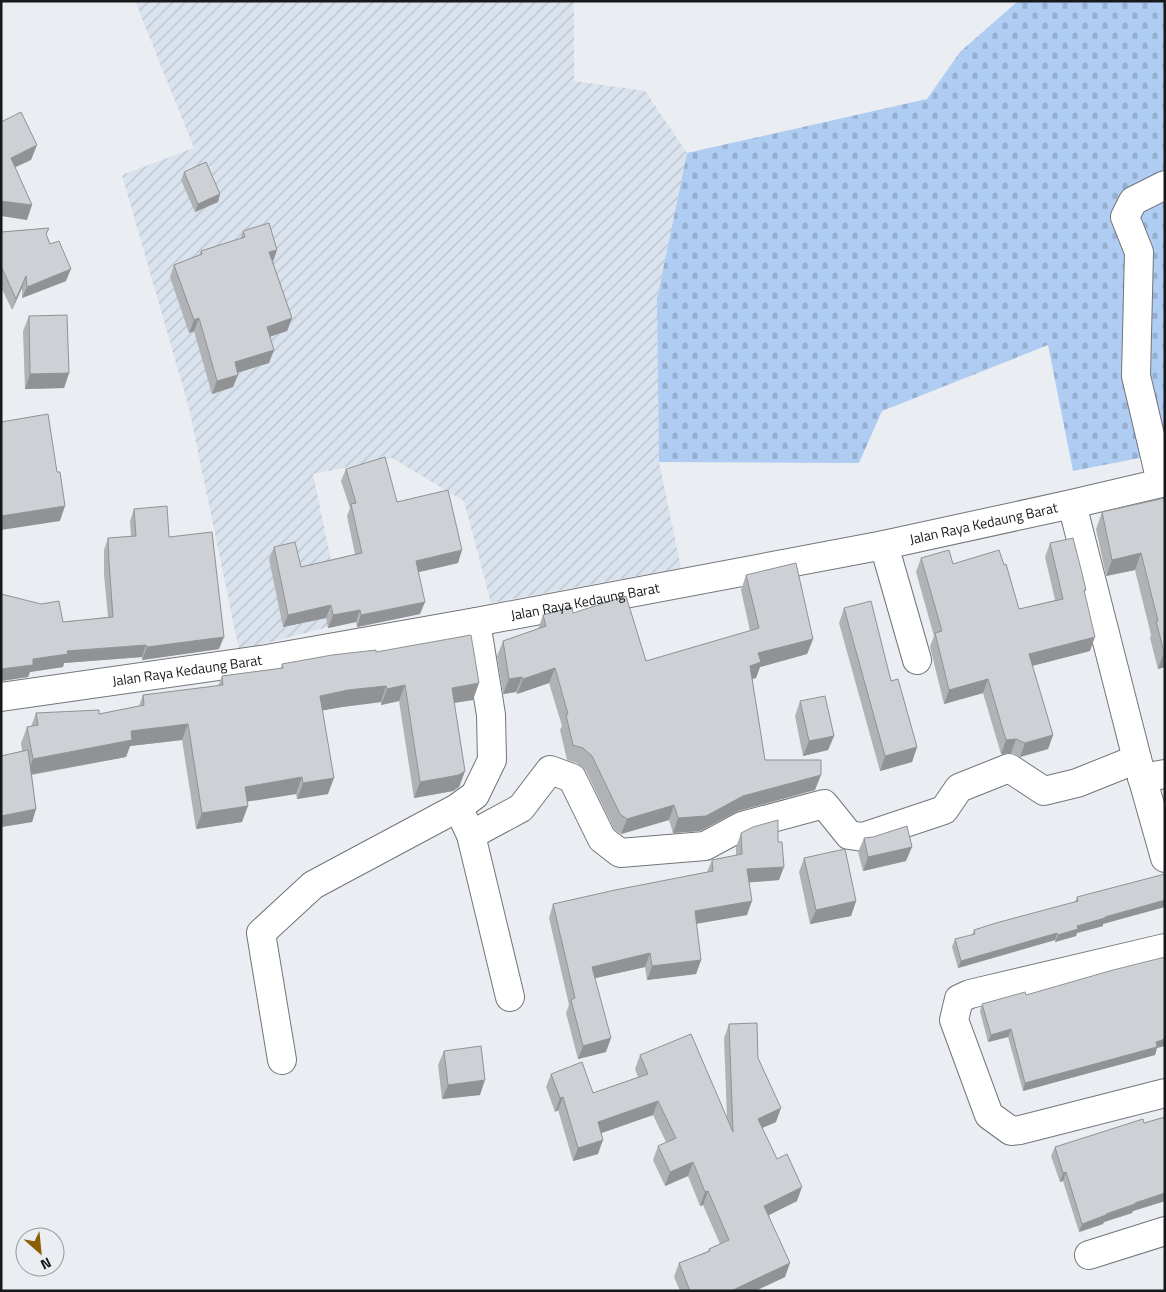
<svg xmlns="http://www.w3.org/2000/svg" width="1166" height="1292" font-family="'Titillium Web',sans-serif">
	<style>
		.industrial { fill: url(#industrial-furrows) }
		.cemetery { fill: url(#cemetery-stones) }
		.lines { fill: none; stroke-linecap: round; stroke-linejoin: round }
		.minor-casing { stroke: #727579; stroke-width: 30 }
		.minor { stroke: #fff; stroke-width: 28 }
		.wall { fill: #b0b3b6 }
		.shaded-wall { fill: #909294 }
		.building { fill: #cdd0d4; stroke: #909294 }
		.labels { text-anchor: middle; stroke-width: 4; stroke-linejoin: round; paint-order: stroke }
		.street-label { font-size: 14px; fill: #17181a; stroke: #eaedf1 }
	</style>
	<defs>
		<pattern id="industrial-furrows" width="10" height="10" patternUnits="userSpaceOnUse" patternTransform="scale(1.25)"><rect width="10" height="10" fill="#dae2ed"/><path d="M-1 1l2-2M0 10L10 0M9 11l2-2" fill="none" stroke="#bac1cb"/></pattern>
		<pattern id="cemetery-stones" width="16" height="16" patternUnits="userSpaceOnUse" patternTransform="scale(1.25)"><rect width="16" height="16" fill="#afccf2"/><path d="M2 7V4a2 2 0 0 1 4 0v3zM10 15v-3a2 2 0 0 1 4 0v3z" fill="#96aecf"/></pattern>
	</defs>
	<rect width="100%" height="100%" fill="#eaedf1"/>
	<path class="industrial" d="M135,1H574V81L645,91L687,153L657,299L659,462L681,568L491,603L464,501L392,458L313,474L344,623L239,650L189,408L122,175L194,148Z"/>
	<path class="cemetery" d="M1018,1H1165V453L1073,471L1048,345L882,411L859,463L659,462L657,299L687,153L927,99L960,52Z"/>
	<g class="lines">
		<g class="minor-casing">
			<g id="minor">
				<path d="M1161,482L1136,376L1139,252L1125,217L1133,201L1165,185"/>
				<path d="M1072,504L1137,759L1165,858"/>
				<path d="M884,545L917,660"/>
				<path id="s1" d="M1,697L267,659L476,622L884,545L1072,504L1165,482"/>
				<path d="M1142,778L1165,774"/>
				<path d="M463,818L471,835L510,997"/>
				<path d="M471,835L521,808L550,770L572,778L602,839L620,853L705,846L742,826L824,804L849,835L863,837L944,810L959,788L1009,768L1044,791L1077,783L1137,759"/>
				<path d="M1165,948L970,994L959,999L954,1020L989,1115L1011,1131L1020,1130L1165,1093"/>
				<path d="M282,1060L261,933L313,885L457,808L475,795L492,760L491,715L476,622"/>
				<path d="M1089,1255L1165,1231"/>
			</g>
		</g>
		<use href="#minor" class="minor"/>
	</g>
	<path class="wall" d="M184,172L220,194L218,202L195,212L181,180Z
		M49,228L46,235L66,281L22,298V288L12,310L1,287V232Z
		M243,231L273,262L292,318L287,331L270,337L269,363L237,373L233,387L212,394L194,331L189,333L170,277L174,265L199,255L201,251L240,239Z
		M29,316L69,373L64,388L25,389L23,331Z
		M346,469L397,502L458,563L418,572L420,614L357,627L356,622L328,628L326,618L283,627L269,559L274,547L301,567L355,554L347,516L350,508L341,481Z
		M1165,498V667L1158,669L1150,638L1151,635L1135,570L1106,576L1096,529L1102,512Z
		M134,509L169,537L219,649L142,660V657L64,663L63,667L30,672L28,677L1,681V594L63,622L108,617L104,575V550L108,538L131,536L130,521Z
		M1050,543L1086,590L1084,593L1090,651L1032,666L1053,735L1048,749L1020,757L1011,753L1001,754L983,693L944,704L930,647L934,636L916,572L921,558L953,564L1004,565L1019,609L1055,600L1045,557Z
		M746,575L813,639L807,654L760,667L756,678L752,679L765,760L815,790L738,811L700,831L673,833L669,820L621,834L614,829L586,771L577,763L567,760L560,730L562,726L549,683L517,694L516,692L503,694L497,656L503,641L538,629L543,615L573,613L646,661L750,631L741,590Z
		M844,608L891,681L917,747L912,762L880,771L839,623Z
		M376,652L473,700L454,703L465,771L459,787L453,791L414,798L399,701L381,705V702L342,707L322,710L328,794L297,799L296,794L247,801L242,822L196,829L182,740L130,746L126,757L32,775L36,809L32,822L1,827V756L22,751L21,743L27,727H31L36,713L99,714L139,706L143,695L218,686L222,676L281,668L282,664Z
		M800,701L834,736L828,750L803,756L795,716Z
		M741,833L779,880L749,882L747,915L696,923L701,960L696,974L647,980L645,967L595,978L606,1052L578,1059L566,1013L569,1005L549,918L553,904L707,872L712,860L736,855V847Z
		M873,837L906,861L863,871L858,852L864,838Z
		M804,858L856,901L851,916L810,924L799,872Z
		M1077,897L1103,924V926L1077,933L1076,936L1055,942V940L958,968L952,947L955,939L972,935L974,930L1075,902Z
		M1026,995L1157,1048L1155,1055L1023,1091L1008,1037L988,1042L980,1011L982,1004Z
		M729,1024L758,1058L776,1122L762,1128L797,1201L769,1215L785,1277L755,1291H680L674,1277L679,1263L708,1251L709,1249L720,1244L703,1205L700,1206L688,1176L665,1186L653,1160L658,1146L666,1142L653,1115L601,1133L598,1154L573,1161L558,1110L555,1112L546,1087L551,1074L593,1093L638,1077L635,1069L640,1055L727,1118L724,1038Z
		M444,1051L480,1095L442,1099L438,1065Z
		M1165,1117V1201L1133,1211L1132,1213L1104,1222L1103,1224L1079,1232L1063,1181L1060,1182L1051,1156L1055,1147L1144,1123Z"/>
	<path class="shaded-wall" d="M37,145L31,160L5,172L11,158Z
		M220,194L218,202L195,212L198,204Z
		M1,201L32,205L27,220L1,216Z
		M277,250L273,262L269,252Z
		M71,269L66,281L22,298L27,287Z
		M26,276L22,288L12,310L16,299Z
		M199,318L194,331L189,333L194,320Z
		M292,318L287,331L262,339L267,327Z
		M274,350L269,363L230,375L235,362Z
		M69,373L64,388L25,389L30,374Z
		M238,375L233,387L212,394L217,381Z
		M65,506L60,521L1,530V516Z
		M462,550L458,563L411,574L416,561Z
		M1141,553L1135,570L1106,576L1112,560Z
		M425,602L420,614L357,627L361,615Z
		M331,605L326,618L283,627L288,615Z
		M360,610L356,622L328,628L333,615Z
		M224,637L219,649L142,660L147,647Z
		M1095,637L1090,651L1024,668L1029,654Z
		M813,639L807,654L760,667L756,678L745,681L750,666L758,653Z
		M146,645L142,657L64,663L63,667L30,672L28,677L1,681V669L33,659L67,651Z
		M1164,652H1165V667L1158,669Z
		M555,668L549,683L517,694L523,679Z
		M522,677L516,692L503,694L509,679Z
		M988,679L983,693L944,704L949,690Z
		M479,683L473,700L446,704L452,688Z
		M405,685L399,701L381,705L387,689Z
		M386,686L381,702L342,707L314,712L320,696L348,690Z
		M188,724L182,740L130,746L126,757L27,775L33,759L131,731Z
		M1053,735L1048,749L1020,757L1025,743Z
		M834,736L828,750L803,756L809,741Z
		M1016,739L1011,753L1001,754L1006,740Z
		M917,747L912,762L880,771L885,756Z
		M465,771L459,787L453,791L414,798L420,782Z
		M821,775L815,790L738,811L700,831L673,833L678,818L743,796Z
		M302,777L296,794L239,803L245,787Z
		M334,778L328,794L297,799L303,783Z
		M674,805L669,820L621,834L627,819Z
		M248,806L242,822L196,829L202,813Z
		M36,809L32,822L1,827V816Z
		M912,847L906,861L863,871L868,857Z
		M784,867L779,880L742,883L747,869Z
		M1165,900V907L1103,924V926L1077,933L1076,936L1055,942L1058,935L1077,926L1105,917Z
		M752,901L747,915L690,925L695,911Z
		M856,901L851,916L810,924L816,910Z
		M1057,933L1055,940L958,968L961,961Z
		M650,953L645,967L587,980L592,967Z
		M701,960L696,974L647,980L652,966Z
		M1011,1029L1008,1037L988,1042L991,1035Z
		M611,1038L606,1052L578,1059L583,1046Z
		M1165,1039V1046L1157,1048L1155,1055L1023,1091L1025,1083Z
		M485,1080L480,1095L442,1099L448,1085Z
		M563,1097L558,1110L555,1112L560,1098Z
		M658,1101L653,1115L593,1136L598,1122Z
		M781,1108L776,1122L753,1132L758,1119Z
		M603,1140L598,1154L573,1161L578,1148Z
		M693,1162L688,1176L665,1186L670,1172Z
		M1066,1172L1063,1181L1060,1182L1063,1173Z
		M802,1187L797,1201L759,1220L764,1206Z
		M708,1191L703,1205L700,1206L705,1192Z
		M1165,1193V1201L1133,1211L1132,1213L1104,1222L1103,1224L1079,1232L1082,1224L1135,1203Z
		M790,1263L785,1277L755,1291H731Z"/>
	<path class="building" d="M21,112L37,145L11,158L32,205L1,201V122Z
		M206,162L220,194L198,204L184,172Z
		M269,223L277,250L269,252L292,318L267,327L274,350L235,362L238,375L217,381L199,318L194,320L174,265L202,254L201,251L245,237L243,231Z
		M49,228L46,234L50,244L59,241L71,269L27,287L26,276L16,299L1,266V232Z
		M67,315L69,373L30,374L29,316Z
		M48,414L57,472H60L65,506L1,516V422Z
		M385,457L397,502L448,490L462,550L416,561L425,602L361,615L360,610L333,615L331,605L288,615L274,547L295,542L301,567L362,553L351,504L356,503L346,469Z
		M1165,498V652H1164L1156,621H1158L1141,553L1112,560L1102,512Z
		M167,506L169,537L212,532L224,637L147,647L146,645L67,651L68,654L33,659V665L1,669V594L41,604L59,601L63,622L113,617L109,563L108,538L136,536L134,509Z
		M1073,538L1082,573L1086,590H1084L1095,637L1029,654L1053,735L1025,743L1016,739L1006,740L988,679L949,690L935,633L942,631L921,558L949,550L953,564L999,550L1004,565L1006,564L1019,609L1063,599L1050,543Z
		M796,563L813,639L758,653L761,662L750,666L765,760H821V775L743,796L706,816L678,818L674,805L627,819L620,814L592,756L583,748L573,745L566,715L568,714L555,668L523,679L522,677L509,679L503,641L546,626L543,615L572,607L573,613L626,596L646,661L759,628L746,575Z
		M871,601L891,681L898,679L917,747L885,756L844,608Z
		M471,635L479,683L452,688L465,771L459,775L420,782L405,685L387,689L386,686L348,690L320,696L334,778L303,783L302,777L245,787L248,806L202,813L188,724L131,731L132,740L33,759L27,727L38,725L36,713L99,710V714L144,705L143,695L223,685L222,676L283,668L282,664L332,655L376,650V652Z
		M825,696L834,736L809,741L800,701Z
		M28,750L36,809L1,816V756Z
		M778,820V842H782L784,867L747,869L752,901L695,911L701,960L652,966L650,953L592,967L611,1038L583,1046L571,1000L575,998L553,904L615,890L713,871L712,860L742,854L741,833L753,827Z
		M907,826L912,847L868,857L864,838L873,837Z
		M845,849L856,901L816,910L804,858Z
		M1165,874V900L1105,917V918L1077,926L1078,929L1058,935L1057,933L961,961L955,939L975,934L974,930L996,923L1078,901L1077,897Z
		M1165,957V1039L1156,1042L1157,1047L1025,1083L1011,1029L991,1035L982,1004L1025,992L1026,995L1113,970Z
		M757,1023L758,1058L781,1108L758,1119L777,1159L787,1154L802,1187L764,1206L790,1263L731,1291H727V1290L725,1291H690L679,1263L710,1251L709,1249L729,1240L708,1191L705,1192L693,1162L670,1172L658,1146L676,1138L658,1101L598,1122L603,1140L578,1148L563,1097L560,1098L551,1074L582,1062L593,1093L648,1074L640,1055L691,1034L733,1132L729,1024Z
		M481,1046L485,1080L448,1085L444,1051Z
		M1165,1117V1193L1135,1203V1204L1106,1214V1215L1082,1224L1066,1172L1063,1173L1055,1147L1143,1119L1144,1123Z"/>
	<g class="labels">
		<g class="street-label">
			<text dy="5" stroke="none"><textPath href="#s1" startOffset="998">Jalan Raya Kedaung Barat</textPath></text>
			<text dy="5" stroke="none"><textPath href="#s1" startOffset="592">Jalan Raya Kedaung Barat</textPath></text>
			<text dy="5" stroke="none"><textPath href="#s1" startOffset="188">Jalan Raya Kedaung Barat</textPath></text>
		</g>
	</g>
	<rect width="1166" height="1292" fill="none" stroke="#17181a" stroke-width="5"/>
	<g transform="translate(40 1252) rotate(153)"><circle r="24" fill="#eaedf1" stroke="#96989b"/>
	<path d="M0-4L9 19L0 12L-9 19Z" fill="#8c5e04"/>
	<text y="-8" font-size="14" font-weight="bold" text-anchor="middle" fill="#17181a">N</text>
	</g>
</svg>
